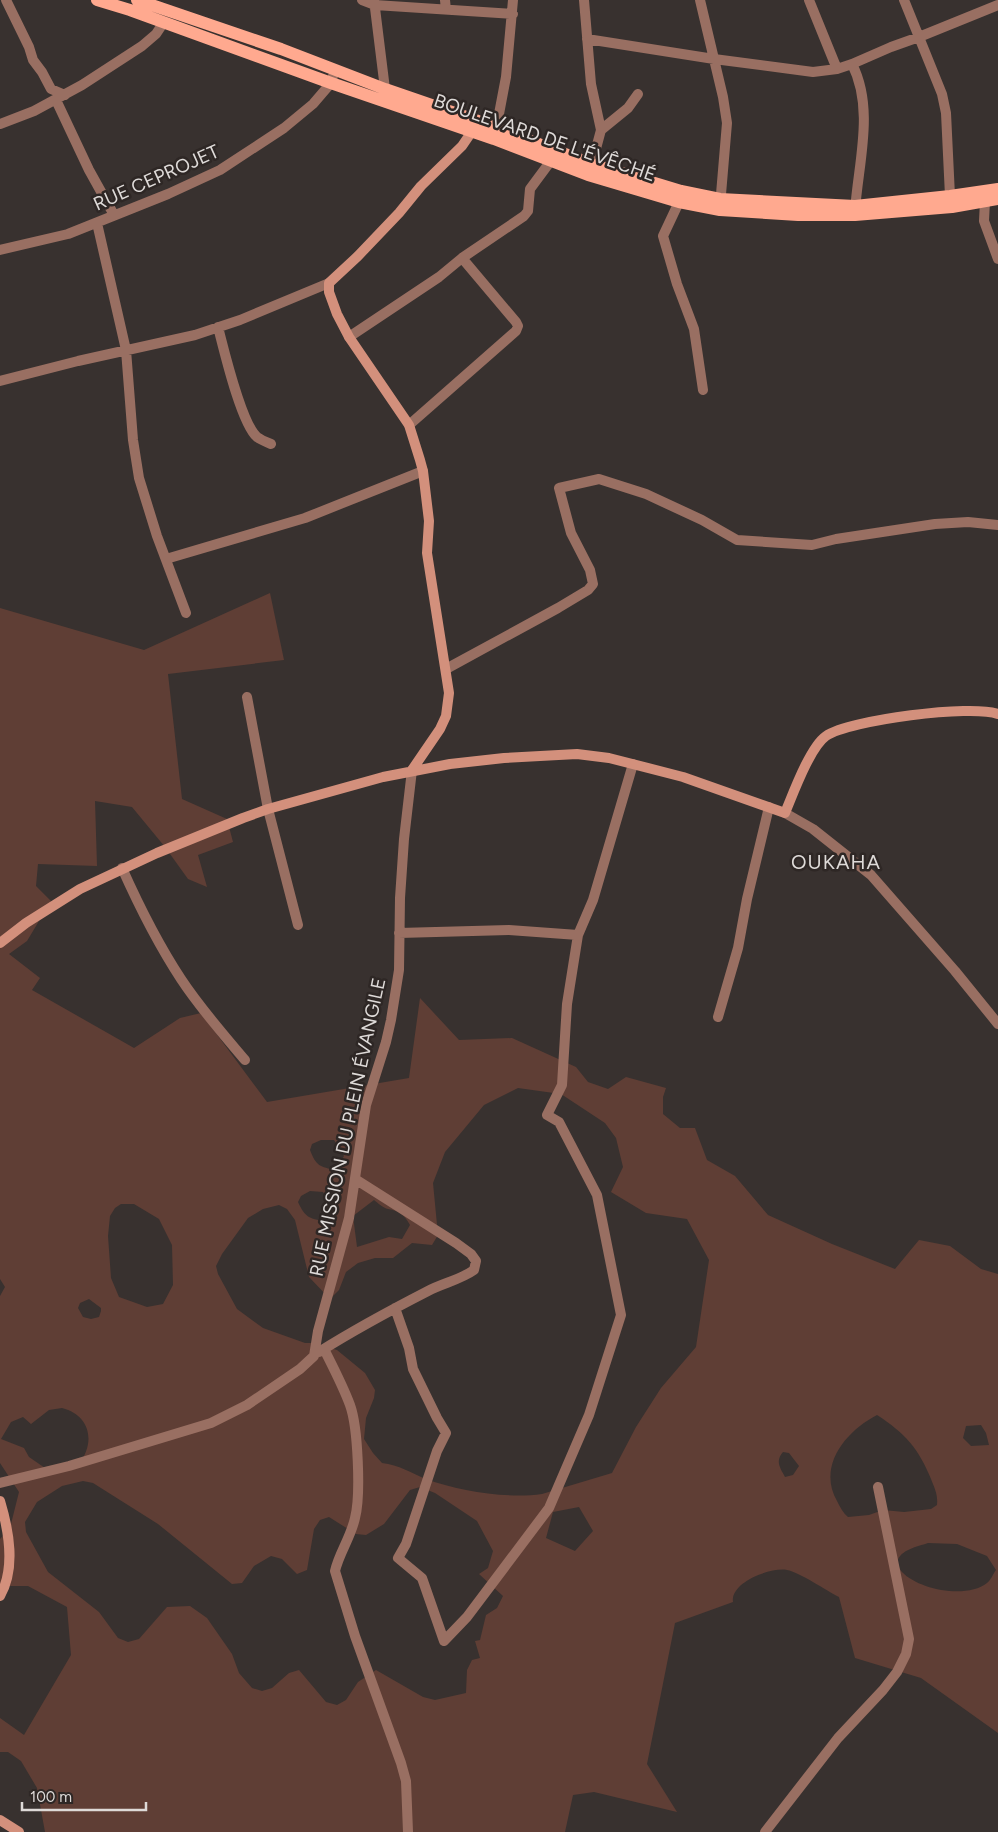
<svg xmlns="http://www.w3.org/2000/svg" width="998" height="1832" font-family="Figtree,sans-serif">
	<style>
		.green { fill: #5f3e35; fill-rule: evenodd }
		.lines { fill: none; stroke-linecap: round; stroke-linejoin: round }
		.street { stroke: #996f62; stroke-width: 10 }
		.secondary { stroke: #d3907c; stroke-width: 10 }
		.primary { stroke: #ffa98f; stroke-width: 12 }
		.labels { text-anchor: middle; stroke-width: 5; stroke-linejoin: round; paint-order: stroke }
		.street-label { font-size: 19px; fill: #dedad8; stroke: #2e2725 }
		.neighbourhood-label { font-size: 20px; letter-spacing: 1px; fill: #dedad8; stroke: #2e2725 }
	</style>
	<rect width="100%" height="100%" fill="#38312f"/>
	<path class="green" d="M270,593L284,660L168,674L182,799L227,819L233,842L198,855L207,887L188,879L165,847L132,807L95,801L97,866L38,864L36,886L51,901L27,941L9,954L40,978L32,990L134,1048L180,1018L201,1013L267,1102L409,1078L420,998L459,1040L512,1038L576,1067L588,1082L608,1089L626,1077L666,1088L663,1097V1114L680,1128H695L707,1160L735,1176L768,1215L832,1244L895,1269L919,1240L950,1246L981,1269L998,1274V1733L921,1678L855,1658L839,1597C827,1591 799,1572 787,1570C771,1567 730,1582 733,1602L675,1623L647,1764L677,1812L594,1792L573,1795L565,1832H45L37,1788L21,1761L8,1752H0V1718L24,1735L71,1655L67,1607L28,1586H0V1539L10,1528L19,1492L0,1463V1296L5,1287L0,1279V608L144,650ZM518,1088L561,1094L605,1123L616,1138L623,1167L611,1192L646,1213L687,1219L709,1260L696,1347L661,1388L636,1427L612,1473L542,1494C507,1499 459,1491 426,1479C411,1473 399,1465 382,1463L373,1453L364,1439L366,1418L374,1398L375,1390L365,1373L337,1350L314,1343H305L263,1328L237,1309L218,1274L216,1266L222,1254L248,1218L263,1209L279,1205L287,1209L295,1220L309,1277L330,1299L339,1290L346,1272L358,1263L375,1258H393L412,1243L432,1245L438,1235L433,1183L445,1152L484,1105ZM321,1140H334L344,1156L336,1170C320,1167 316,1166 310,1150L312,1144ZM310,1191L323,1192L332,1207L325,1221C309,1219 305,1217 298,1202L301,1196ZM374,1200C378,1203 383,1208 388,1209C399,1211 404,1214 410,1225L402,1239L389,1237L357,1247L353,1216ZM121,1204H134L159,1219L172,1245L173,1285L163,1304L147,1307L119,1297L111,1278L108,1236L110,1216L115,1208ZM89,1299L101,1308V1311L99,1317L91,1319L83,1317L78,1308L80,1303ZM62,1408C90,1415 96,1442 79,1464L45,1468L29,1457L24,1448L1,1439L11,1422L23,1417L31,1424L49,1410ZM877,1415C905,1433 919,1449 931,1479C935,1489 938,1495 937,1505L931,1509L904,1512L883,1510L869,1515L848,1517C843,1513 840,1507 837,1501C817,1466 846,1431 877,1415ZM981,1425L986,1433L989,1445L971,1446L963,1438L966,1426ZM783,1452L789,1453L799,1466L793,1475L785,1477C780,1468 775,1461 783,1452ZM83,1481L93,1483L158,1524L232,1584L242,1583L254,1566L271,1556L282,1559L297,1574L307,1570L314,1529L320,1520L329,1517L356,1534L366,1535L384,1524L410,1490L420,1487L435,1493L477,1521L493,1551L488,1568L479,1574L503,1596L497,1608L486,1615L480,1640L475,1641L480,1658L472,1660L467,1670L466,1693L435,1700L423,1697L376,1670L358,1682L346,1700L337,1705L326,1702L299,1670L289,1673L272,1688L262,1691L252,1688L239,1673L232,1654L207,1618L190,1606L167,1607L139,1639L128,1642L118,1638L99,1612L48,1572L26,1532L25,1522L37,1502L62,1486ZM579,1507L593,1531L575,1551L546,1538L553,1512ZM928,1543L957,1544L987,1556L996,1570C993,1574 991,1580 987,1583C967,1599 919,1590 902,1572C900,1570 898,1565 897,1562C901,1549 917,1547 928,1543Z"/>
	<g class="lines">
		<path class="street" d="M6,0L29,47L33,60L42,72L51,89L65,95
			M362,0L375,5L513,14
			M374,0L385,89
			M445,0L446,10
			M584,0L591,84L601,130L590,171
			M700,0L723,97L727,123L720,206
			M809,0L837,69
			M904,0L942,94L946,113L950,196
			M587,39L714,59L813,72L837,69L852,64L891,47L919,37L998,5
			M852,64C875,109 858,164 855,211
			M56,100L89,170L114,215
			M0,124L34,111L82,85L142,46L156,34L164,22
			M601,130L628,108L638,94
			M495,135L506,77L513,0
			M985,201L984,221L998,259
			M679,202L663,236L677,284L694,329L703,390
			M97,223L126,350L133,440L139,478L157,536L186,613
			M0,250L68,234L168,194L220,170L284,128L313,104L331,83L333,76
			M218,327C224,350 241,423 257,437C261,440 266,442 271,444
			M349,337L439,277L462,258L524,216L528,211L530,189L550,162
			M0,381L78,361L195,335L240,320L329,283
			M409,425L516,331L518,326L516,322L462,258
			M166,559L305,518L423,471
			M446,669L558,608L588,590L593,584L590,570L571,533L559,488L599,479L646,494L702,520L737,540L812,545L836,539L935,524L968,522L998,525
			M247,697L268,809L298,925
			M785,813L813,829L871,875L955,971L998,1024
			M122,868C139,906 158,944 181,979C200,1008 223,1034 245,1060
			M399,933L509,930L578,935
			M718,1017L738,948L747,899L769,807
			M395,1308L409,1348L413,1369L437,1418L446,1433L437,1451L406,1544L398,1558L422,1578L444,1641L467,1617L549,1508L589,1415L621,1315L597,1195L559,1122L547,1115L562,1085L567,1004L578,935L593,900L633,764
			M324,1349C333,1367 343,1386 350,1405C358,1427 361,1495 355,1518C351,1537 339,1553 335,1571L355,1636L401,1763L406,1781L408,1832
			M319,1352C354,1330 391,1310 428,1291C443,1283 460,1280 474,1270L476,1261L471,1254L456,1243L355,1179
			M0,1483L69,1466L211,1423L247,1405L300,1369L314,1356L318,1331L349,1218L366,1105L386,1042L391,1020L399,970L400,898L404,839L412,770
			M765,1832L838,1738L883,1690L897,1672L906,1654L909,1639L878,1487"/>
		<path class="secondary" d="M412,770L440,729L446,716L449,693L427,553L429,521L423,471L420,460L409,425L349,337L337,314L329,292V283L358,256L399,213L421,186L462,146L475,127
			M0,943L26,923L80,889L157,853L243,818L268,809L383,777L450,764L504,758L577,754L609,758L683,777L785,813C793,794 810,747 826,736C849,720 972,704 998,714
			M0,1501C9,1531 16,1568 0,1596
			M0,1820L19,1832"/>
		<path class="primary" d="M97,0L130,10L331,83L494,139L588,175L679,202L720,210L798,215H855L952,207L998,199
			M137,0L281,49L385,89L478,121L592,164L681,191L720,199L855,206L950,196L998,189"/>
	</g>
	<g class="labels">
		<g class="street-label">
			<text transform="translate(545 137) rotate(19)" y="7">BOULEVARD DE L'ÉVÊCHÉ</text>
			<text transform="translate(156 177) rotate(-24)" y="7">RUE CEPROJET</text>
			<text transform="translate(347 1127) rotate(-78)" y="7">RUE MISSION DU PLEIN ÉVANGILE</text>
		</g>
		<g class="neighbourhood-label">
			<text x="836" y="869">OUKAHA</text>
		</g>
	</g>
	<path d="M22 1802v8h124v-8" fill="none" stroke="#dedad8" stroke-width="2.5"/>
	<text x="30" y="1802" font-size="15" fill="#dedad8" stroke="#2e2725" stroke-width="4" paint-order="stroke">100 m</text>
</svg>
